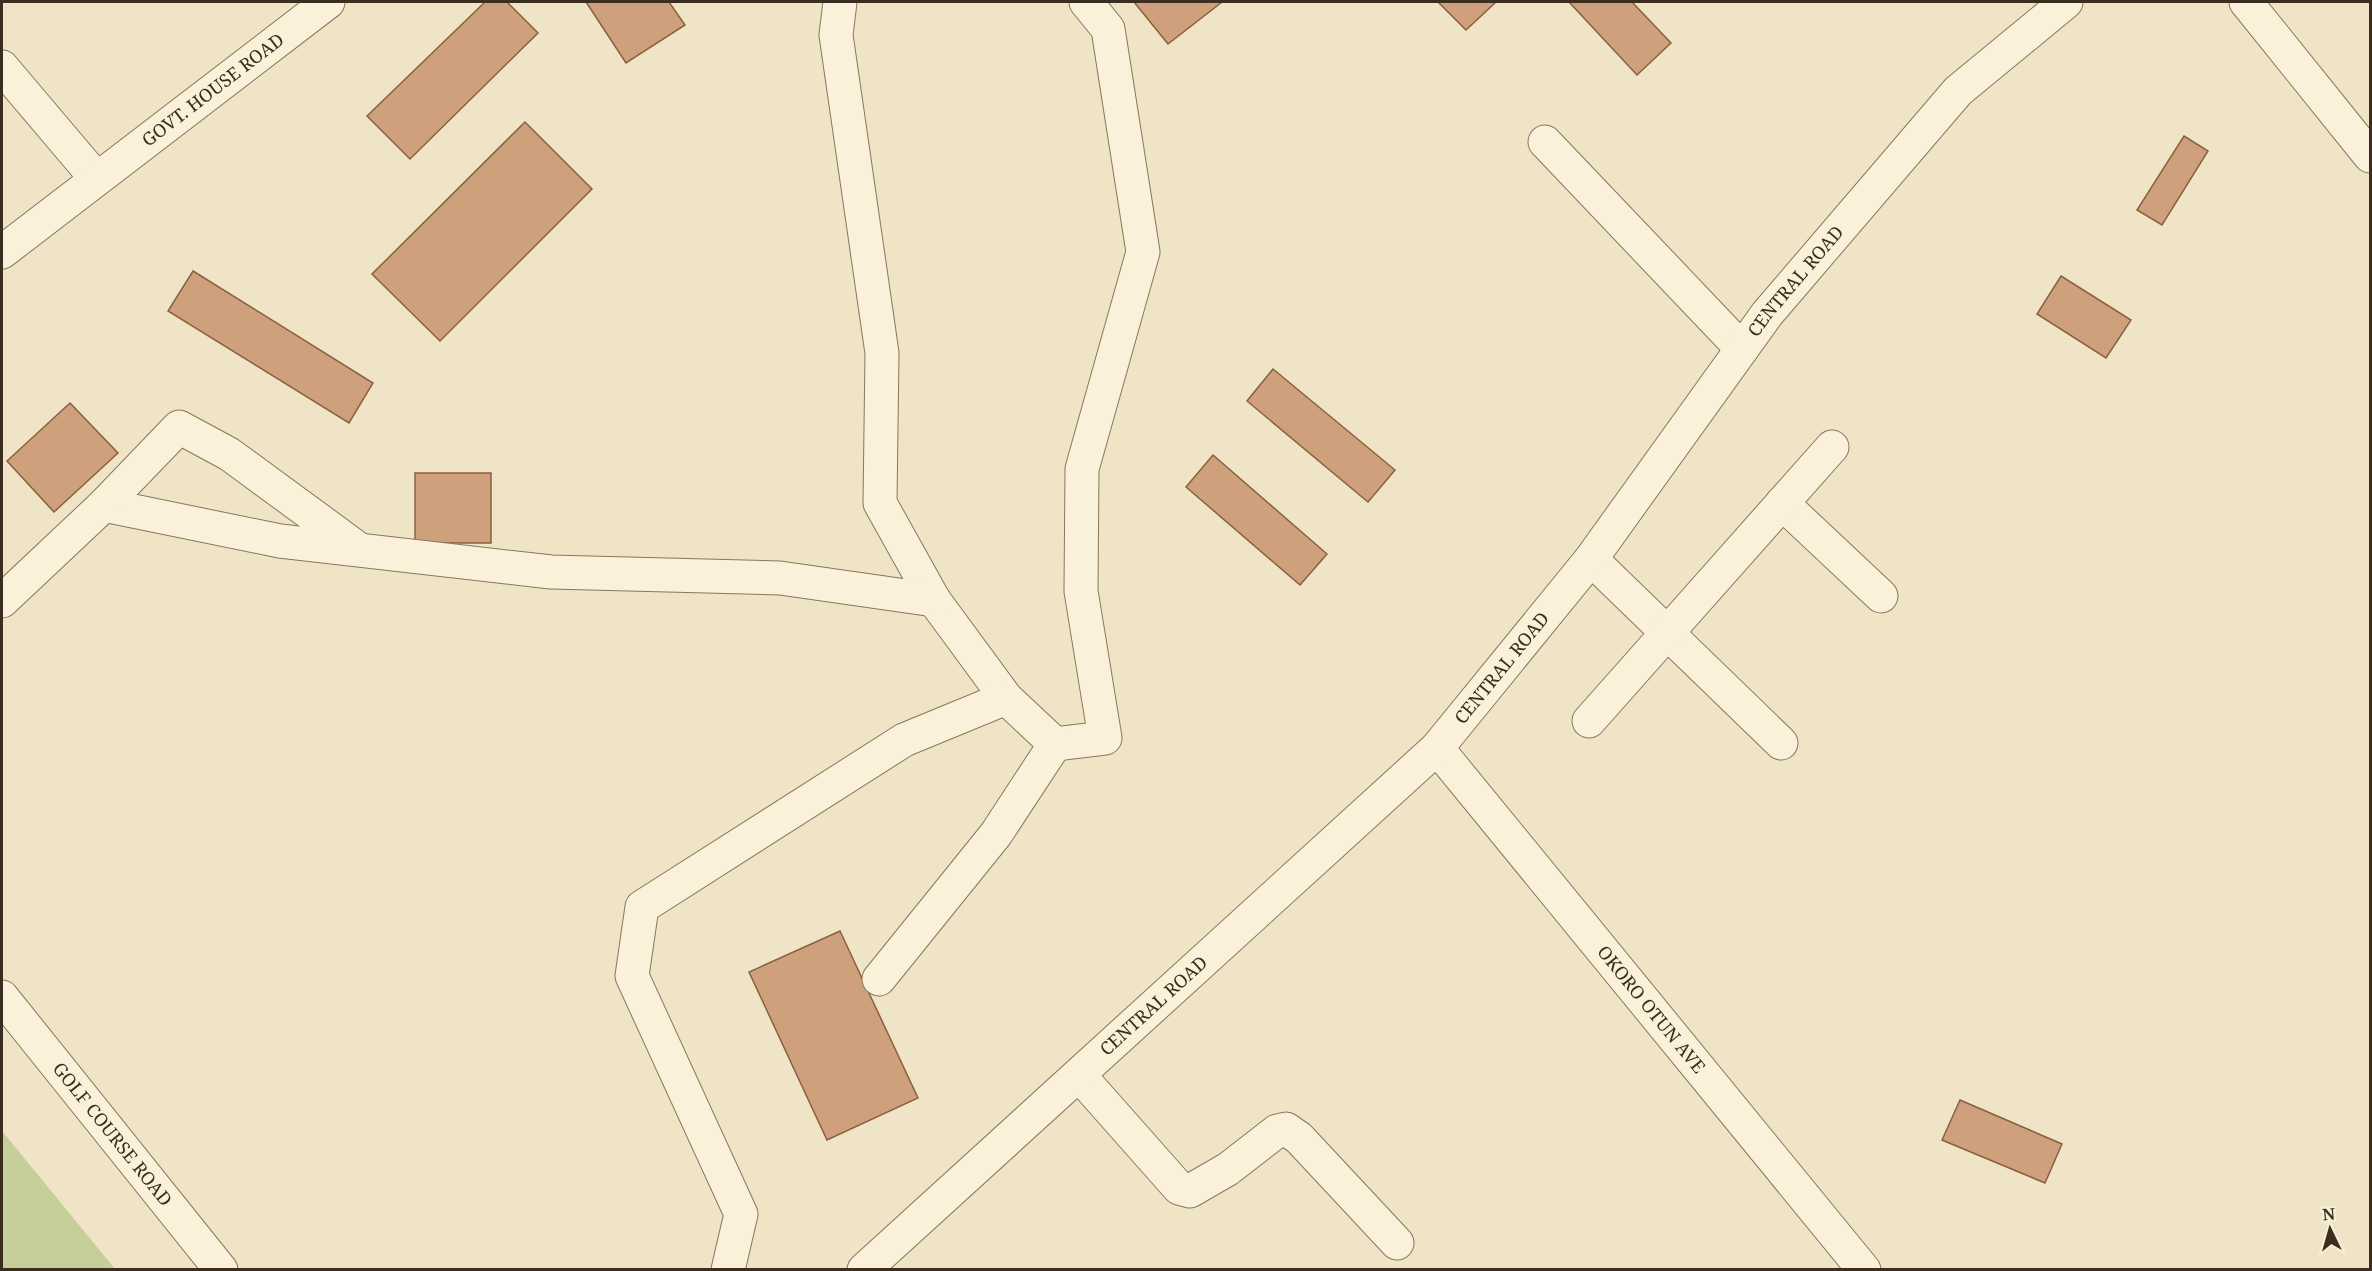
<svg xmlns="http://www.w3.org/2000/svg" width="2372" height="1271" font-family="'Noto Serif',serif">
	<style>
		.green { fill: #c6ce99 }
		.building { fill: #cea07b; stroke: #8a6040; stroke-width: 1.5 }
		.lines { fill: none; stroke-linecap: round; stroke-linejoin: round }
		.minor-casing { stroke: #8b765b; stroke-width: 35 }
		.minor { stroke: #f9f1d9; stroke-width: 33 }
		.labels { text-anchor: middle; stroke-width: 6; stroke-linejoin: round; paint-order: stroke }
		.street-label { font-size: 18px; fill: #3b2d1f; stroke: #f6eed5 }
	</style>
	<rect width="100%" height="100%" fill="#efe4c5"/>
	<path class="green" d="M2,1131L115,1269H2Z"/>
	<path class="building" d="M485,2H507L538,33L410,159L367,116Z
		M586,2H669L685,25L626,63Z
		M1134,2H1222L1168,44Z
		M1438,2H1496L1466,30Z
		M1569,2H1632L1671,43L1637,75Z
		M525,122L592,189L440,341L372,274Z
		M2184,136L2208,151L2162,225L2137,210Z
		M193,271L373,383L349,423L168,311Z
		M2061,276L2131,320L2106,358L2037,314Z
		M1273,369L1395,470L1368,502L1247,401Z
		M70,403L118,453L54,512L7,461Z
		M1213,455L1327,554L1300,585L1186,487Z
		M415,473H491V543H415Z
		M840,931L918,1098L827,1140L749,972Z
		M1960,1100L2062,1144L2045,1183L1942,1140Z"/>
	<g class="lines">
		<g class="minor-casing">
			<g id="minor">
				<path d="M840,2L836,35L882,353L880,503L934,600L1006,698"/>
				<path d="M2246,2L2370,156"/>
				<path d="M2,67L96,178"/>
				<path d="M1545,142L1742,349"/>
				<path id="s1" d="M2,252L328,2"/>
				<path d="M1782,503L1881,596"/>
				<path d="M360,550L229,454L179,427L104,505L280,541L551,572L780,578L934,600"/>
				<path d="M1591,559L1781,743"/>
				<path d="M2,601L104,505"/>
				<path d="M1589,721L1832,447"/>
				<path d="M1055,744L1105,738L1081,591L1082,469L1143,252L1108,29L1086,2"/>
				<path id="s2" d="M1437,748L1864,1270"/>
				<path id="s3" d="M2,997L221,1270"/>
				<path d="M1079,1075L1179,1188L1190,1191L1228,1169L1277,1131L1286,1129L1299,1138L1397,1243"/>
				<path d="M728,1270L741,1214L632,976L642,907L904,740L1006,698L1055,744L996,834L879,979"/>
				<path id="s4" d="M864,1270L1437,748L1591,559L1767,314L1958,91L2066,2"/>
			</g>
		</g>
		<use href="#minor" class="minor"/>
	</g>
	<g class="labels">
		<g class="street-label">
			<text dy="6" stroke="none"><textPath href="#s1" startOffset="266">GOVT. HOUSE ROAD</textPath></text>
			<text dy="6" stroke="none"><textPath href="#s4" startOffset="1364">CENTRAL ROAD</textPath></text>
			<text dy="6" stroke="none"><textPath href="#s4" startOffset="878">CENTRAL ROAD</textPath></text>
			<text dy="6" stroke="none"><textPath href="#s4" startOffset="392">CENTRAL ROAD</textPath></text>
			<text dy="6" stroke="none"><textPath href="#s2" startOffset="338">OKORO OTUN AVE</textPath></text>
			<text dy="6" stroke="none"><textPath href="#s3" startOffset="176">GOLF COURSE ROAD</textPath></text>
		</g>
	</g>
	<rect width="2372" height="1271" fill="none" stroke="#3b2d1f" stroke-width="6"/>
	<g transform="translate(2330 1229) rotate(355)" stroke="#f6eed5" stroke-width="4.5" paint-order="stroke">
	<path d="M0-4.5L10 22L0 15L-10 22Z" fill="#3b2d1f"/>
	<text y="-9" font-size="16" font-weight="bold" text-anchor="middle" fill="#3b2d1f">N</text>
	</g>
</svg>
